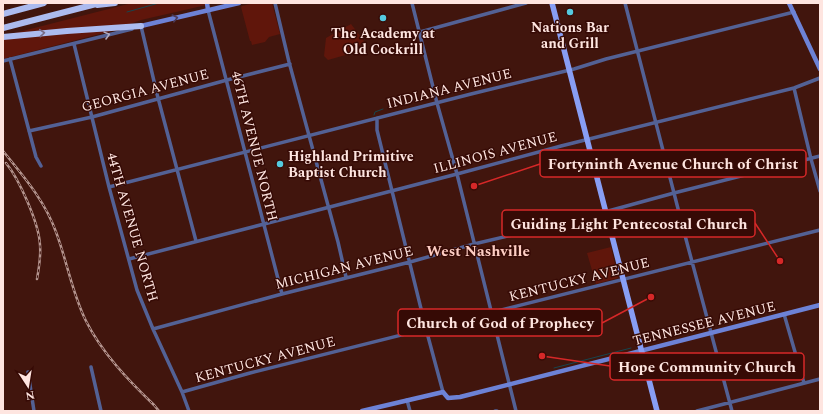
<svg xmlns="http://www.w3.org/2000/svg" width="823" height="414" font-family="Spectral,serif">
	<style>
		.green { fill: #60160b }
		.lines { fill: none; stroke-linecap: round; stroke-linejoin: round }
		.stream { stroke: #17454e; stroke-width: 1 }
		.street { stroke: #536195; stroke-width: 3.5 }
		.secondary { stroke: #6d82d6; stroke-width: 4.5 }
		.primary { stroke: #889ef4; stroke-width: 5.5 }
		.highway { stroke: #acbbef; stroke-width: 6 }
		.rail-casing { stroke: #b5958f; stroke-width: 2.5 }
		.rail { stroke: #360a05; stroke-width: 1; stroke-dasharray: 3; stroke-linecap: butt }
		.oneway { stroke: #4c3a59 }
		.oneway2 { stroke: #776b86 }
		.oneway3 { stroke: #b1aabe }
		.poi-dot { fill: #55cadf; stroke: #360a05; stroke-width: 1.5 }
		.labels { text-anchor: middle; stroke-width: 3; stroke-linejoin: round; paint-order: stroke }
		.poi-label { font-size: 14px; font-weight: bold; fill: #fee5e0; stroke: #360a05 }
		.street-label { font-size: 14px; fill: #fee5e0; stroke: #360a05 }
		.neighbourhood-label { font-size: 15px; font-weight: bold; fill: #fecec4; stroke: #360a05 }
		.leader { fill: none; stroke: #d62828; stroke-width: 1.5 }
		.callout-dot { fill: #d62828; stroke: #360a05; stroke-width: 1.5 }
		.callout { fill: #360a05; stroke: #d62828; stroke-width: 1.5 }
		.callout-label { font-size: 15px; text-anchor: middle; font-weight: bold; fill: #fee5e0 }
	</style>
	<rect width="100%" height="100%" fill="#41150d"/>
	<path class="green" d="M132,3H215L141,20L111,31L3,59V36Z
		M254,3H272L280,34L269,37L265,42L252,45L251,41H250L241,7L242,6Z
		M351,24L364,41L349,54L328,60L324,56L326,38Z
		M611,247L618,278L596,284L587,253Z"/>
	<g class="lines">
		<path class="stream" d="M127,12L159,3
			M374,115L375,112L383,109
			M554,368L631,348"/>
		<path class="street" d="M275,3L289,62L338,242L346,277
			M412,3L437,103L457,174L516,411
			M625,3L683,228L732,411
			M208,10L282,294
			M140,27L141,26L157,94L196,241
			M420,32L526,3
			M74,44L109,187L137,290L153,329L182,392L189,411
			M10,59L36,157L41,166
			M3,61L132,29
			M794,88L811,159L820,191
			M377,118V130L426,329L443,392
			M29,131L92,117L227,80L290,64
			M109,187L471,94L574,69L606,59L794,12
			M129,259L457,174L561,146L794,88L820,78
			M784,314L804,383
			M153,329L282,294L410,262L474,244L579,219L674,193L820,156
			M91,367L101,411
			M28,372L34,411
			M182,392L250,373L820,230
			M407,400L410,411
			M495,411H497
			M697,411L820,379"/>
		<path class="secondary" d="M207,3L208,10
			M789,3L820,69
			M141,26L239,3
			M362,411L443,392L448,398L460,397L820,305"/>
		<path class="primary" d="M552,3L657,411"/>
		<path class="highway" d="M97,5L115,3
			M3,14L44,3
			M3,28L100,3
			M3,37L67,31L141,26"/>
		<g class="rail-casing">
			<path id="rail" d="M3,151C24,177 45,201 56,232C67,261 72,293 86,321C102,353 129,381 154,405L159,411
				M6,163C19,179 39,223 40,245C41,256 39,268 37,279"/>
		</g>
		<use href="#rail" class="rail"/>
	</g>
	<defs><path id="oneway-chevron" d="M-2-3.5L2.5 0L-2 3.5" fill="none" stroke-width="1.6" stroke-linecap="round" stroke-linejoin="round"/></defs>
	<use class="oneway" href="#oneway-chevron" transform="translate(175 18) rotate(-14)"/>
	<use class="oneway2" href="#oneway-chevron" transform="translate(42 33) rotate(-5)"/>
	<use class="oneway3" href="#oneway-chevron" transform="translate(107 35) rotate(-15)"/>
	<g class="poi-dot">
		<circle cx="570" cy="12" r="4"/>
		<circle cx="383" cy="18" r="4"/>
		<circle cx="280" cy="164" r="4"/>
	</g>
	<g class="labels">
		<g class="poi-label">
			<text x="570" y="32">Nations Bar<tspan x="570" dy="16">and Grill</tspan></text>
			<text x="383" y="38">The Academy at<tspan x="383" dy="16">Old Cockrill</tspan></text>
			<text x="288" y="161" text-anchor="start">Highland Primitive<tspan x="288" dy="16">Baptist Church</tspan></text>
		</g>
		<g class="street-label">
			<text transform="translate(449 88) rotate(-14)" y="5">INDIANA AVENUE</text>
			<text transform="translate(145 90) rotate(-15)" y="5">GEORGIA AVENUE</text>
			<text transform="translate(255 146) rotate(76)" y="5">46TH AVENUE NORTH</text>
			<text transform="translate(495 152) rotate(-15)" y="5">ILLINOIS AVENUE</text>
			<text transform="translate(133 227) rotate(74)" y="5">44TH AVENUE NORTH</text>
			<text transform="translate(344 267) rotate(-14)" y="5">MICHIGAN AVENUE</text>
			<text transform="translate(579 279) rotate(-14)" y="5">KENTUCKY AVENUE</text>
			<text transform="translate(704 323) rotate(-14)" y="5">TENNESSEE AVENUE</text>
			<text transform="translate(265 359) rotate(-15)" y="5">KENTUCKY AVENUE</text>
		</g>
		<g class="neighbourhood-label">
			<text x="478" y="256">West Nashville</text>
		</g>
	</g>
	<path class="leader" d="M474 186L540 164M780 261L755 223M651 297L602 323M542 356L610 366"/>
	<g class="callout-dot">
		<circle cx="474" cy="186" r="4"/>
		<circle cx="780" cy="261" r="4"/>
		<circle cx="651" cy="297" r="4"/>
		<circle cx="542" cy="356" r="4"/>
	</g>
	<g class="callout">
		<rect x="540" y="150" width="266" height="27" rx="4"/>
		<rect x="502" y="210" width="253" height="27" rx="4"/>
		<rect x="398" y="309" width="204" height="27" rx="4"/>
		<rect x="610" y="353" width="194" height="27" rx="4"/>
	</g>
	<g class="callout-label">
		<text x="673" y="169">Fortyninth Avenue Church of Christ</text>
		<text x="629" y="229">Guiding Light Pentecostal Church</text>
		<text x="500" y="328">Church of God of Prophecy</text>
		<text x="707" y="372">Hope Community Church</text>
	</g>
	<rect width="823" height="414" fill="none" stroke="#fee5e0" stroke-width="8"/>
	<g transform="translate(28 386) rotate(168)" stroke="#360a05" stroke-width="3" paint-order="stroke">
	<path d="M0-3L7 15L0 10L-7 15Z" fill="#fee5e0"/>
	<text y="-6" font-size="11" font-weight="bold" text-anchor="middle" fill="#fee5e0">N</text>
	</g>
</svg>
